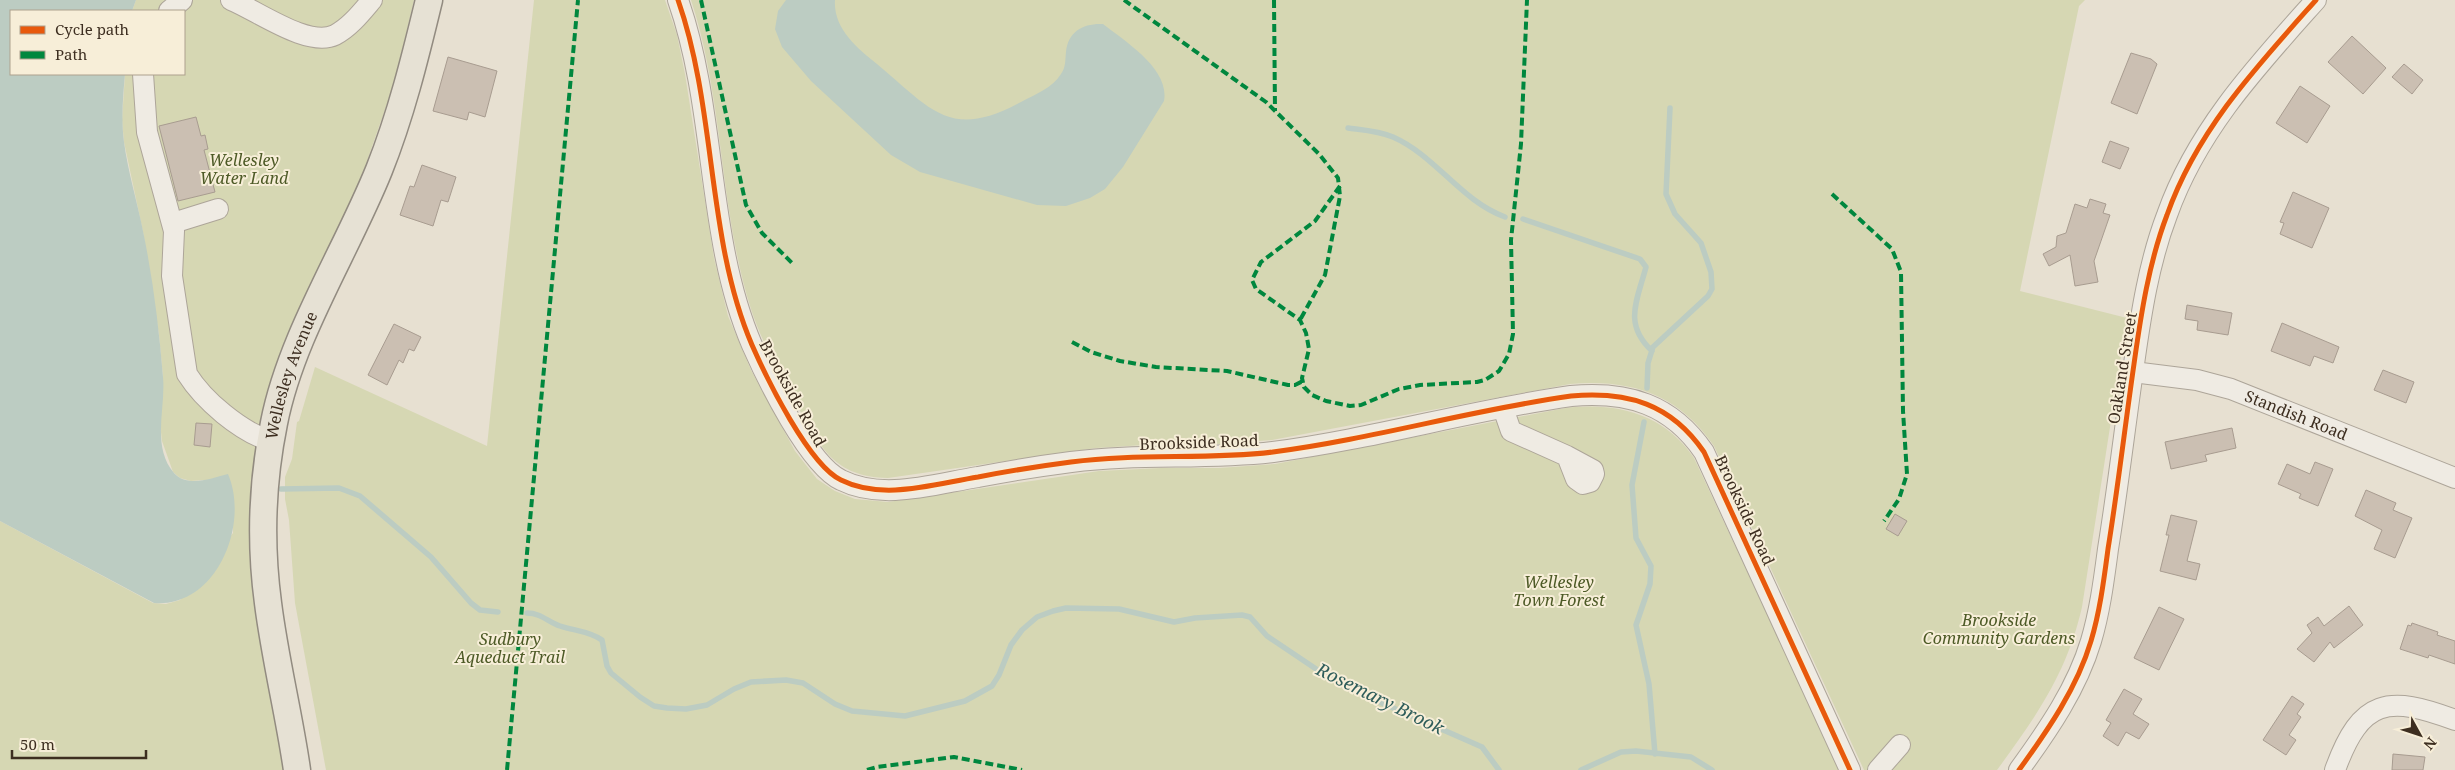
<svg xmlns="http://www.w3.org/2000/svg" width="2455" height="770" font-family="'Noto Serif',serif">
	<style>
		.green { fill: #d6d7b3 }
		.water { fill: #bcccc2 }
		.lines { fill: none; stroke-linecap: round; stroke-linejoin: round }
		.stream { stroke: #bcccc2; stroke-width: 5.5 }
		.building { fill: #cbbfb2; stroke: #a89c90 }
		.minor-casing { stroke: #ada599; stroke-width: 22 }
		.major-casing { stroke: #928b80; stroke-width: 29 }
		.minor { stroke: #efebe3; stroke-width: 20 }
		.major { stroke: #e6e1d4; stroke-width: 26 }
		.quiet { stroke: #00873e; stroke-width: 4; stroke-dasharray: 8 4; stroke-linecap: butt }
		.cycleway-casing { stroke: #f7eed8; stroke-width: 8 }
		.cycleway { stroke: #e8590c; stroke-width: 5 }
		.labels { text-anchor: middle; stroke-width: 4; stroke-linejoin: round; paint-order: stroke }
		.park-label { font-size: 16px; font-style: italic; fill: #4d5a26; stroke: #f7eed8 }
		.street-label { font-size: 16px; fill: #3d2e20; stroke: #f7eed8 }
		.water-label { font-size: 18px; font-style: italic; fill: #2f5d5a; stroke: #f7eed8 }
	</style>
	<rect width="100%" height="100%" fill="#e7e0d1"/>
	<path class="green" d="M136,0H414L394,84L353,201L262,489L297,770H0V521L153,603L166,604L180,600L233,533V496L203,480L191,481L180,478L173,472L162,441L160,423L163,377L159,335L143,232L124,142L122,120L125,74H184V11H132Z
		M534,0H665L677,35L685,74L714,258L728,316L751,370L795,451L817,479L835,491L855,499L888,502L1099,471L1161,468H1219L1275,464L1560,409C1612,401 1663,412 1694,458L1840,770H326L295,603L289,520L285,499V477L292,459L297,422L299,421L315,367L487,446Z
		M691,0H2085L2079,6L2020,291L2127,318L2082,607C2067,673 2036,717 1997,770H1864L1714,446C1678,394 1631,379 1570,384L1272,440L1219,444H1161L1096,448L888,478C834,477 820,447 797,405C780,374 762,343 751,309C719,209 724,100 691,0Z"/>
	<path class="water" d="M0,0H136L132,11H11V74H125C123,96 121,119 124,142C128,172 137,201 143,231C153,279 159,328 163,377C166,408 151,446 174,473C187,488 212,478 228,474C250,525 216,608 154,603L0,521Z
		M786,0H835C833,28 857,48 877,64C931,109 950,141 1021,102C1036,94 1052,88 1061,74C1066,67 1065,60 1066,52C1068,31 1084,23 1103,24C1126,42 1170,69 1164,101L1123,167L1105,189L1090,198L1066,206L1037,205L920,172L891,155L811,81L782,47L775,29L778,11Z"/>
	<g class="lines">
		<path class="stream" d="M1348,128C1363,130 1379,131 1393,137C1436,156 1461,201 1505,217
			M1523,219L1640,259L1646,267C1637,301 1623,324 1652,351
			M1647,388L1648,363L1653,347L1708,296L1712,289L1711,272L1701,243L1675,214L1666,194L1670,108
			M1644,422L1632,485L1636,538L1651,566L1650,584L1636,625L1649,684L1655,754
			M281,489L339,488L360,496L431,557L471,603L480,610L498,612
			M527,613C541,613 548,622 560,626C575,631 589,631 602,640L607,666L611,673L640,697L654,706L667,708L686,709L707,705L734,689L751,682L786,680L803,683L835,704L852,711L905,716L965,701L992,686L999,675L1011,645L1022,630L1037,617L1053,611L1066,608L1119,609L1174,622L1195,618L1242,615L1250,617L1267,636L1328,677L1350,689L1482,747L1499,770
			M1581,770L1621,752L1636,751L1691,757L1712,770"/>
	</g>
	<path class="building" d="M2352,36L2386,68L2363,94L2328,62Z
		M2131,53L2151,59L2157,64L2137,114L2111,103Z
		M448,57L497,71L485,117L469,112L467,120L433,111Z
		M2404,64L2423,80L2412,94L2392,77Z
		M2300,86L2330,106L2307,143L2276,123Z
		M196,117L201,136L205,135L208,149L204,150L215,192L178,201L159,126Z
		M2110,141L2129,148L2120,169L2102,162Z
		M422,165L456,177L448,202L441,200L433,226L400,215L410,186L414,187Z
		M2293,192L2329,208L2312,248L2280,234L2284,223L2280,222Z
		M2090,199L2106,204L2103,213L2110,215L2094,261L2098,282L2075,286L2070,255L2049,266L2043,254L2056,247L2057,236L2066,233L2075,204L2087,208Z
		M2187,305L2232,313L2228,335L2197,330L2198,321L2185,319Z
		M2282,323L2339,347L2333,363L2314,356L2310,366L2271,351Z
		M394,324L421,337L414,351L409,349L403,363L399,360L387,385L368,375Z
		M2383,370L2414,382L2406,403L2374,390Z
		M196,423L212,424L210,447L194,445Z
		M2232,428L2236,448L2205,455L2207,461L2171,469L2165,442Z
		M2315,462L2333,469L2318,506L2299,498L2301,494L2278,484L2287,464L2310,474Z
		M2366,490L2396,503L2393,510L2412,518L2395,558L2374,549L2382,530L2355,516Z
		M1895,514L1907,521L1898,536L1886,529Z
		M2171,515L2197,521L2187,561L2200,564L2196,580L2160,571L2169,535H2166Z
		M2349,606L2363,625L2334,648L2330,642L2314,662L2297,649L2312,633L2307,625L2318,617L2324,626Z
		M2159,607L2184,619L2159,670L2134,658Z
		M2412,623L2438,632L2437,635L2455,641V664L2429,655L2428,658L2400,649L2408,625L2411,626Z
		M2124,689L2142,699L2133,714L2149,724L2139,739L2126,732L2118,746L2103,736L2111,723L2106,720Z
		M2292,696L2304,704L2297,714L2301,717L2289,735L2296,740L2286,755L2263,740Z
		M2393,754L2425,757L2423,770H2392Z"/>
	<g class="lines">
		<g class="minor-casing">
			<g id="minor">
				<path d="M231,0C258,11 308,48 335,35C350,27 361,13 372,0"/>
				<path d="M678,0C717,111 706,238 752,345C767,379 809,465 841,480C883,501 934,484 978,477C1009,471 1040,466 1071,462C1138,453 1206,460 1273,452C1373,439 1471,410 1571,396C1628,391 1671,404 1704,452L1850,770"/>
				<path d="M169,11L182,0"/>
				<path d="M143,74L147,132L174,231L172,276L187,374C204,401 240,431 270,441"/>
				<path d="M173,223L218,209"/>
				<path id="s1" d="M2133,372L2197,380L2231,389L2455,478"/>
				<path d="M1503,408L1511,431L1567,456L1576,479L1583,484L1590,482L1594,474L1593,470L1567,456"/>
				<path d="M1878,770L1900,745"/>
				<path d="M2019,770C2048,730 2077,688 2091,641C2100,611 2104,579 2108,549C2118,487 2125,426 2134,364C2141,314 2149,262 2167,215C2197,130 2257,66 2316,0"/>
				<path d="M2335,770C2361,698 2388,695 2455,720"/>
			</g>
		</g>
		<g class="major-casing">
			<g id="major">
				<path id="s2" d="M297,770C289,714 275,659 268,603C260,543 262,482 274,423C291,336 346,252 379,170C401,115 415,58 429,0"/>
			</g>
		</g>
		<use href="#minor" class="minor"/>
		<use href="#major" class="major"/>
		<path class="quiet" d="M701,0L746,205L762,233L792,263
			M1124,0L1266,102L1319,154L1338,178L1340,196L1325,275L1300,320
			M1274,0L1275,111
			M1340,186L1315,221L1261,262L1252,280L1256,289L1300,320L1306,333L1309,349L1302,378L1304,387L1312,395L1326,401L1350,406L1361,405L1399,389L1420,385L1477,382L1485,380L1499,371L1509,354L1513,334L1511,240L1521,144L1527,0
			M1832,194L1892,249L1901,272L1903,411L1907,474L1899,499L1884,521
			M1072,342L1091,352L1120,361L1156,367L1227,371L1288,385H1295L1303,381
			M507,770L578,0
			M867,770L877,767L954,757L1022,770"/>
		<g class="cycleway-casing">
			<path id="cycleway" d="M678,0C717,111 706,238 752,345C767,379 809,465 841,480C883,501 934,484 978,477C1009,471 1040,466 1071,462C1138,453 1206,460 1273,452C1373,439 1471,410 1571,396C1628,391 1671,404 1704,452L1850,770
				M2019,770C2048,730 2077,688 2091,641C2100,611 2104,579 2108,549C2118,487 2125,426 2134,364C2141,314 2149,262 2167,215C2197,130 2257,66 2316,0"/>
		</g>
		<use href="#cycleway" class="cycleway"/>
	</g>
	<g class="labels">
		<g class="park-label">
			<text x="244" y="166">Wellesley<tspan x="244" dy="18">Water Land</tspan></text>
			<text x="1559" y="588">Wellesley<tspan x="1559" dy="18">Town Forest</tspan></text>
			<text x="1999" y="626">Brookside<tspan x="1999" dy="18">Community Gardens</tspan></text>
			<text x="510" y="645">Sudbury<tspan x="510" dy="18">Aqueduct Trail</tspan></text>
		</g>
		<g class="street-label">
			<text transform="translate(2122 368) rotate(-81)" y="6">Oakland Street</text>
			<text dy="6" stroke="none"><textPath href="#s2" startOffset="401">Wellesley Avenue</textPath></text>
			<text transform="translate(793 393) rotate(61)" y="6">Brookside Road</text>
			<text dy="6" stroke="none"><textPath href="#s1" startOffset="170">Standish Road</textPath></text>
			<text transform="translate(1199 442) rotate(-2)" y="6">Brookside Road</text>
			<text transform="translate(1745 510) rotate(65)" y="6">Brookside Road</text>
		</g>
		<g class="water-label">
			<text transform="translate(1380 699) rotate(26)" y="6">Rosemary Brook</text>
		</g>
	</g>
	<rect x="10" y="10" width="175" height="65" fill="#f7eed8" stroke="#ada18e"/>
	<rect x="20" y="26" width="25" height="8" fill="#e8590c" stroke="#ada18e"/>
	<text x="55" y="35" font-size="15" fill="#3d2e20">Cycle path</text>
	<rect x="20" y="51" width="25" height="8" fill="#00873e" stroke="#ada18e"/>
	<text x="55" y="60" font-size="15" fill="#3d2e20">Path</text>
	<g transform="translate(2420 735) rotate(130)" stroke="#f7eed8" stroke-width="4" paint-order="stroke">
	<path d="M0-4L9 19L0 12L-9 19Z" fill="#3d2e20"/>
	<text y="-8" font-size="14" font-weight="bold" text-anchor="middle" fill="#3d2e20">N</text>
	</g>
	<path d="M12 750v8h134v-8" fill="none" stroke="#3d2e20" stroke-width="2.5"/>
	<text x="20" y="750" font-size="15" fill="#3d2e20" stroke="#f7eed8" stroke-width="4" paint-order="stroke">50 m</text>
</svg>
